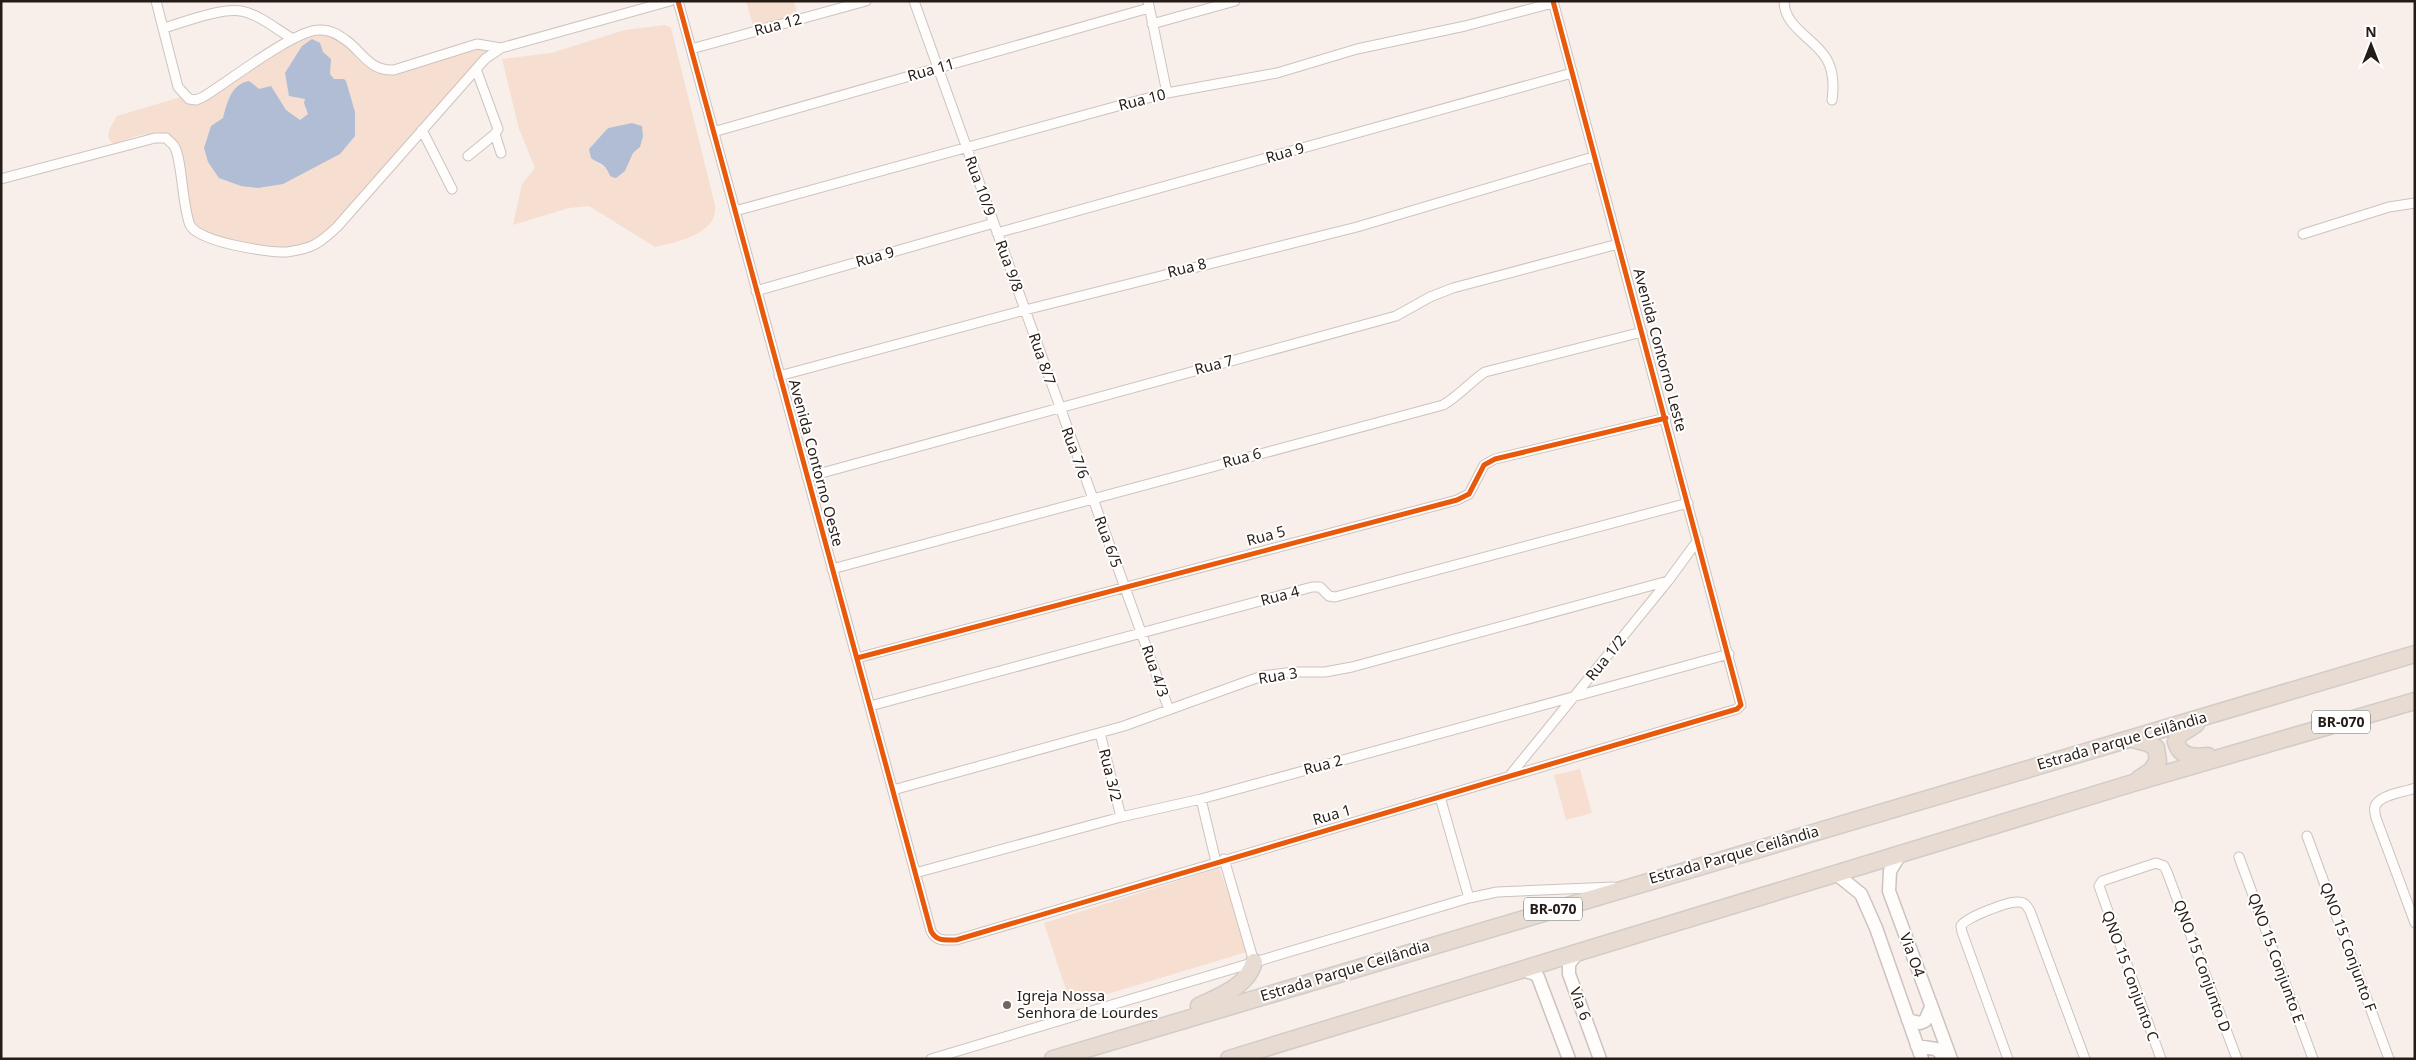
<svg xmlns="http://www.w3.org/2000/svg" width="2416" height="1060" font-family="'Noto Sans',sans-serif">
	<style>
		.green { fill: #f6ded1; fill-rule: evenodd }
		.water { fill: #b0bdd5 }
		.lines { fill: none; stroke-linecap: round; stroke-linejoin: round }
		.minor-casing { stroke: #ccc3bf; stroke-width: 11 }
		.secondary-casing { stroke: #ccc3bf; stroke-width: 15 }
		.motorway-casing { stroke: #d1ccc9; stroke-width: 19 }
		.minor { stroke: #fefdfc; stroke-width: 9 }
		.secondary { stroke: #fefdfc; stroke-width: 12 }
		.motorway { stroke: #e8dbd2; stroke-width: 16 }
		.cycleway-casing { stroke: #fff; stroke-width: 8 }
		.cycleway { stroke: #e8590c; stroke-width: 5 }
		.poi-dot { fill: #706661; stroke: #fff; stroke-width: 2 }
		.labels { text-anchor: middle; stroke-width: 4; stroke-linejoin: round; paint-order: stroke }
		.shield { fill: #fff; stroke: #67605d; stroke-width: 1 }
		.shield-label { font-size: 14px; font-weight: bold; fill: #261c17 }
		.street-label { font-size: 15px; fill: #261c17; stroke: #fff }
		.poi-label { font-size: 15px; fill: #261c17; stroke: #fff; text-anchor: start }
	</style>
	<rect width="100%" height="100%" fill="#f8efea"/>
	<path class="green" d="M746,1H794L798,17L754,29Z
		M665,25L671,28L715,205C719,234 676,242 655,247L589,206L569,208L513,225L522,184L535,168L519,129L502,59L551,53L625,30ZM632,123L642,126L643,136L638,149L633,153L625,171L619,175L594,161L589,149L608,128Z
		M327,31L386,70L464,47L501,48L321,241L288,252L212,239L191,227L175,147C153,126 140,135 114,144C102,137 112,125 117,116L184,96L196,100L293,39Z
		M1580,769L1592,813L1566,820L1554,775Z
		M1219,868L1250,951L1071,1005L1044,923Z"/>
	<path class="water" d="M312,39L320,43L323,52L331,59L330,74L334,79H344L346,81L355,112V136L340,154L283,184L258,188L241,186L219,178L208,162L204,148L211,126L223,118C227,103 231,84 249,81L259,89L271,86L286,110L300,120L308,114L304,103L305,99L289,96L285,73L302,46Z
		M632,123L642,126L643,136L640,147L633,153L625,171L616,178C608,177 610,173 605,167C602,163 595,162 591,158L589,149L608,128Z"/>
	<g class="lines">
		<g class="minor-casing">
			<path id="minor" d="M156,1L178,87L189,99L196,100L203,97C228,82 294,30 319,30C330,29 339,35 347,41C364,54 370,71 394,70L477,44L501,48
				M678,1L931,931C937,942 945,940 956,940L1737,709L1741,705L1553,1
				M914,1L1169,710
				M1148,1L1167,93
				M1784,1C1784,27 1814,38 1826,58C1834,71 1834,86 1832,100
				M1152,24L1235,1
				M164,28C184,22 220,8 241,11C259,14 277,30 293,39
				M691,49L866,1
				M422,130L452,189
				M713,132L1149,8
				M495,134L501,153
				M468,156L495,134L498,129L476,69
				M1,179L155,138H166C169,141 172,143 174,146C182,157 182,206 190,225C198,242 269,253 287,252C293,251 300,250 306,248C318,245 328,235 337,227L485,59L501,48L670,1
				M735,211L1125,104L1167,93L1277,73L1357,49L1465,26L1553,3
				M997,233L1572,73
				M2303,234L2389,207L2415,203
				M756,291L994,223
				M779,376L1025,310L1357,227L1593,157
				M807,477L1396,316L1430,297L1453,288L1618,244
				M832,569L1443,405C1459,396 1470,382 1485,372L1642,332
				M857,658L1457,500L1469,494L1484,465L1495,459L1666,418
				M870,706L1312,587H1320L1329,596L1335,597L1688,503
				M1100,733L1121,817
				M1511,774L1668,581L1698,540
				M2415,788C2405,792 2384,794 2377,803C2373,807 2375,813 2376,818L2415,923
				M893,790L1124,726L1262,676L1294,672H1325L1352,667L1668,581
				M1440,797L1469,898
				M1201,799L1216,862
				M2307,836L2389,1059
				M2239,857L2313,1059
				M1224,859L1254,962
				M915,873L1121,817L1201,799L1729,654
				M931,1059L1469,898L1497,892L1613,887
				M2008,1059L1962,932L1961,926C1964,918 2009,901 2018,902C2025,902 2027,906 2030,911L2085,1059
				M2161,1059L2099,886L2102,881L2156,863L2164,866L2167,872L2237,1059"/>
		</g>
		<g class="secondary-casing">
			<path id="secondary" d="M1901,853L1890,871L1889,891L1951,1059
				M1835,873L1861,894L1876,928L1922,1059
				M1579,951L1569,964V974L1600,1059
				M1520,969L1535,974L1538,977L1569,1059
				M1908,1020L1920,1023L1925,1021L1931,1007
				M1917,1046L1936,1049L1946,1059"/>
		</g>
		<g class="motorway-casing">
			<path id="motorway" d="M2196,724L2179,735L2176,742C2180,757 2194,758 2208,756
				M2132,739L2148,743L2156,748L2158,761L2151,771L2139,779
				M1199,1006C1220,996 1247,987 1254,962
				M1053,1059L2415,654
				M1229,1059L2133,783L2415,701"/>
		</g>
		<use href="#minor" class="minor"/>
		<use href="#secondary" class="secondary"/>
		<use href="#motorway" class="motorway"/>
		<g class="cycleway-casing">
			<path id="cycleway" d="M678,1L931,931C937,942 945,940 956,940L1737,709L1741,705L1553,1
				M857,658L1457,500L1469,494L1484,465L1495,459L1666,418"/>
		</g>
		<use href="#cycleway" class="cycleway"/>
	</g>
	<circle class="poi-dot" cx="1007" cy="1005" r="5"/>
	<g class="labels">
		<g class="shield">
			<rect x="2312" y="710.5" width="58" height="23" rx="4"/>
			<rect x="1524" y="897.5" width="58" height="23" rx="4"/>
		</g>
		<g class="shield-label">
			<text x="2341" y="727">BR-070</text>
			<text x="1553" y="914">BR-070</text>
		</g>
		<g class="street-label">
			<text transform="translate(778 25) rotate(-15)" y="5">Rua 12</text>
			<text transform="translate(931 70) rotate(-16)" y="5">Rua 11</text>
			<text transform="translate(1142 100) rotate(-14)" y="5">Rua 10</text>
			<text transform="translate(1285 153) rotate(-16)" y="5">Rua 9</text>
			<text transform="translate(980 186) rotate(70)" y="5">Rua 10/9</text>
			<text transform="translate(875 257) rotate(-16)" y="5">Rua 9</text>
			<text transform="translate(1009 266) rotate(70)" y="5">Rua 9/8</text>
			<text transform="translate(1187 268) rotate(-14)" y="5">Rua 8</text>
			<text transform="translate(1660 350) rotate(75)" y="5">Avenida Contorno Leste</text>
			<text transform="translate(1042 359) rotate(71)" y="5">Rua 8/7</text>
			<text transform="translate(1214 365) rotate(-15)" y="5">Rua 7</text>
			<text transform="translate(1075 453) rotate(70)" y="5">Rua 7/6</text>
			<text transform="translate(1242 458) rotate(-15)" y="5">Rua 6</text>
			<text transform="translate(816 463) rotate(75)" y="5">Avenida Contorno Oeste</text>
			<text transform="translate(1266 536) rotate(-15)" y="5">Rua 5</text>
			<text transform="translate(1108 542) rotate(70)" y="5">Rua 6/5</text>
			<text transform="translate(1280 596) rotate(-15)" y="5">Rua 4</text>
			<text transform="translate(1606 658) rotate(-51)" y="5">Rua 1/2</text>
			<text transform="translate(1155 671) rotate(71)" y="5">Rua 4/3</text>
			<text transform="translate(1278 676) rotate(-9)" y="5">Rua 3</text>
			<text transform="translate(2122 741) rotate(-16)" y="5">Estrada Parque Ceilândia</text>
			<text transform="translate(1323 765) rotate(-15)" y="5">Rua 2</text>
			<text transform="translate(1110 775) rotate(76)" y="5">Rua 3/2</text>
			<text transform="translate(1332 815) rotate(-16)" y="5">Rua 1</text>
			<text transform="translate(1734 855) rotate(-16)" y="5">Estrada Parque Ceilândia</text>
			<text transform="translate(2348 947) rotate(70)" y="5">QNO 15 Conjunto F</text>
			<text transform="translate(1912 955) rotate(70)" y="5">Via O4</text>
			<text transform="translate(2276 958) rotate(70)" y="5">QNO 15 Conjunto E</text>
			<text transform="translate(2202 966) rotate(70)" y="5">QNO 15 Conjunto D</text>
			<text transform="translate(1345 971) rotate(-17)" y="5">Estrada Parque Ceilândia</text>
			<text transform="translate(2130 976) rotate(70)" y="5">QNO 15 Conjunto C</text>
			<text transform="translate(1580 1004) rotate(70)" y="5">Via 6</text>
		</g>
		<g class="poi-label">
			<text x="1017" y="1001">Igreja Nossa<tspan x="1017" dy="17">Senhora de Lourdes</tspan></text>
		</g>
	</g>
	<rect width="2416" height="1060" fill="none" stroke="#261c17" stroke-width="5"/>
	<g transform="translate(2371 45)" stroke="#ffffff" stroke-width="4" paint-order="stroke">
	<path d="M0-4L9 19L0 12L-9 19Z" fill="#261c17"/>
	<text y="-8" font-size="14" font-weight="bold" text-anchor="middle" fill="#261c17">N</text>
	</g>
</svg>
